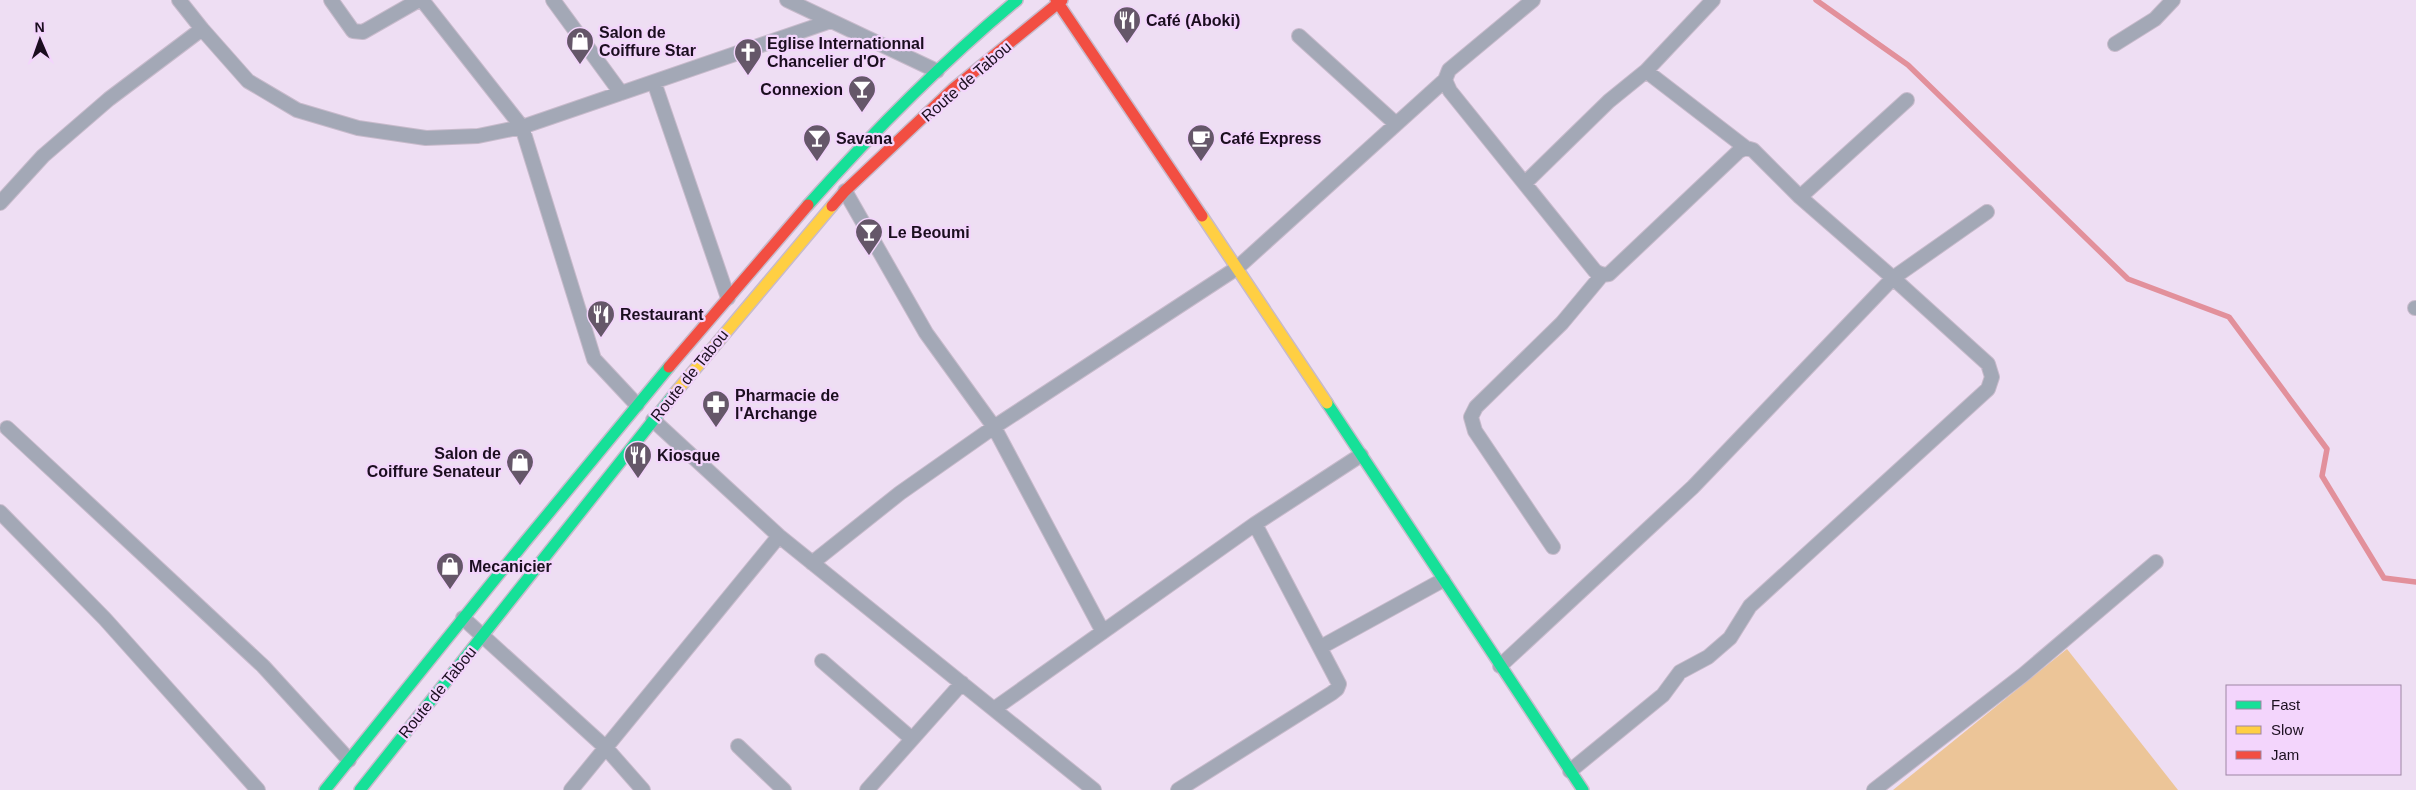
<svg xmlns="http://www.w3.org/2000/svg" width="2416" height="790" font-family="Arial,sans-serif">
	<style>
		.green { fill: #ecc598 }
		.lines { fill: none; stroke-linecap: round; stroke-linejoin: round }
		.stream { stroke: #e2909b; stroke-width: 5.5 }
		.street-casing { stroke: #c7bacb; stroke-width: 16 }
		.fast-casing { stroke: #c7bacb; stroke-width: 14 }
		.slow-casing { stroke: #c7bacb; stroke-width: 14 }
		.jam-casing { stroke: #c7bacb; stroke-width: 14 }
		.street { stroke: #a3a8b6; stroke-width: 14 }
		.fast { stroke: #16e098; stroke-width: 11 }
		.slow { stroke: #ffcf43; stroke-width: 11 }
		.jam { stroke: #f24e42; stroke-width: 11 }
		.labels { text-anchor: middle; stroke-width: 4.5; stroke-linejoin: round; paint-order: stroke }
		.poi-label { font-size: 16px; font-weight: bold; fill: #1b0e1f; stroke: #f3d5fc; text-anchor: start }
		.street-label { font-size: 16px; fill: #1b0e1f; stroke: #f3d5fc }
	</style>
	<rect width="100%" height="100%" fill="#eedef3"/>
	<path class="green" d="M2067,649L2178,790H1893Z"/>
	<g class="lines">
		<path class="stream" d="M1816,0L1908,65L2128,279L2229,317L2327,449L2322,476L2384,578L2416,582"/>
		<g class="street-casing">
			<path id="street" d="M179,0L202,29L248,81L297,110L358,128L426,138L478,136L522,127L831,21
				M331,0L353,31L363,32L419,0
				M422,0L522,127L594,359L637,405
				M553,0L621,93
				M787,0L937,71
				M1299,36L1396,124
				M2115,44L2155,19L2173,0
				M1646,71L1746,148
				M1445,80L1450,91L1595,271L1602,275
				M654,82L728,298
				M1525,183L1609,101L1646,71L1713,0
				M845,191L926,333L994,427L1103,632
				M1800,197L1907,100
				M0,203L43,156L109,99L202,29
				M2415,308H2416
				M653,420L779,536L1094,790
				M7,428L263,666L349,760
				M0,512L105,619L258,790
				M1553,547L1475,431L1471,417L1476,407L1562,323L1602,275L1609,274L1739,151L1746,148L1753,150L1800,197L1893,278L1988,364L1992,377L1988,389L1750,606L1730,638L1708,657L1680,672L1663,695L1570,771
				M812,563L900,493L994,427L1237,268L1445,80L1449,70L1533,0
				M463,618L606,748L643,790
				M1321,647L1443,580
				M822,661L912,739
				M1500,666L1693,487L1893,278L1987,212
				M994,709L1255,524L1361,455
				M738,746L784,790
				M571,790L779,536
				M867,790L962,683
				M1178,790L1332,693L1337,689L1339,684L1255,524
				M1874,790L2023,675L2156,562"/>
		</g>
		<g class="fast-casing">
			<path id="fast" d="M808,205C873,132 941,63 1017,0
				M1327,403L1583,790
				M325,790L524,543L669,367
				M360,790L675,393"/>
		</g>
		<g class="slow-casing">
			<path id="slow" d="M1202,216L1327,403
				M675,393L832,206"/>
		</g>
		<g class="jam-casing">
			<path id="jam" d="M1056,0L1202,216
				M832,206L845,191L953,89L1062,0
				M669,367L808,205"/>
		</g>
		<use href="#street" class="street"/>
		<use href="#fast" class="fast"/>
		<use href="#slow" class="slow"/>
		<use href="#jam" class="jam"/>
	</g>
	<defs>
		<g id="restaurant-pin" transform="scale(1.4375)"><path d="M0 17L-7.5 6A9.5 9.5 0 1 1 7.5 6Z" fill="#655769" stroke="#f3d5fc"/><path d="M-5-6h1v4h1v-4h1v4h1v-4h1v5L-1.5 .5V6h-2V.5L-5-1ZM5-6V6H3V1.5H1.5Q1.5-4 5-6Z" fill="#fff"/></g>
		<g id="shop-pin" transform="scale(1.4375)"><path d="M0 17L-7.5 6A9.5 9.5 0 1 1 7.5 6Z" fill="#655769" stroke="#f3d5fc"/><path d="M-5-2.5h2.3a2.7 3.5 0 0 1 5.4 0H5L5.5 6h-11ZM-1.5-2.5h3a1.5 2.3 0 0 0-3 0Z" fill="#fff"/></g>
		<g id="church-pin" transform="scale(1.4375)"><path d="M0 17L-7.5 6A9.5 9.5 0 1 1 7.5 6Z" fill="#655769" stroke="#f3d5fc"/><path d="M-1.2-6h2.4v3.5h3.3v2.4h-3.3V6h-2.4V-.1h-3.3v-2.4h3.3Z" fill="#fff"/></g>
		<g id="bar-pin" transform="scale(1.4375)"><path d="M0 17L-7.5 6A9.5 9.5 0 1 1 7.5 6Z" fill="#655769" stroke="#f3d5fc"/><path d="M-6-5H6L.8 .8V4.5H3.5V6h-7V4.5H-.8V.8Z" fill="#fff"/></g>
		<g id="cafe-pin" transform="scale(1.4375)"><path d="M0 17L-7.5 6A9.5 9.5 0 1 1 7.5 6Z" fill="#655769" stroke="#f3d5fc"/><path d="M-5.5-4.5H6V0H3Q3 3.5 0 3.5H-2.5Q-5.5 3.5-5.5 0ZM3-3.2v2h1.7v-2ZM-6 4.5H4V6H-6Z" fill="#fff"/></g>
		<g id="pharmacy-pin" transform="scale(1.4375)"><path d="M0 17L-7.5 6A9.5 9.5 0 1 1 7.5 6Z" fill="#655769" stroke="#f3d5fc"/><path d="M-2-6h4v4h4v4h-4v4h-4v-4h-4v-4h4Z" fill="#fff"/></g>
	</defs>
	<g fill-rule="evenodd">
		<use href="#restaurant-pin" x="1127" y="20"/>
		<use href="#shop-pin" x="580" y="41"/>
		<use href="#church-pin" x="748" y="52"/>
		<use href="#bar-pin" x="862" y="89"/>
		<use href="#bar-pin" x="817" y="138"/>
		<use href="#cafe-pin" x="1201" y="138"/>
		<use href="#bar-pin" x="869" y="232"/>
		<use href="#restaurant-pin" x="601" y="314"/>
		<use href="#pharmacy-pin" x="716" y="404"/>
		<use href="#restaurant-pin" x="638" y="455"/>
		<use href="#shop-pin" x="520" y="462"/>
		<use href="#shop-pin" x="450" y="566"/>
	</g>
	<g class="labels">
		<g class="poi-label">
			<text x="1146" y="26">Café (Aboki)</text>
			<text x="599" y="38">Salon de<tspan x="599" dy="18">Coiffure Star</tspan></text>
			<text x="767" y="49">Eglise Internationnal<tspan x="767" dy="18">Chancelier d'Or</tspan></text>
			<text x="843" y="95" text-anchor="end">Connexion</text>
			<text x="836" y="144">Savana</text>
			<text x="1220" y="144">Café Express</text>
			<text x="888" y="238">Le Beoumi</text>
			<text x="620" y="320">Restaurant</text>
			<text x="735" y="401">Pharmacie de<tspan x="735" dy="18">l'Archange</tspan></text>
			<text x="501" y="459" text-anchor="end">Salon de<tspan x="501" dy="18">Coiffure Senateur</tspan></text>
			<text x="657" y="461">Kiosque</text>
			<text x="469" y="572">Mecanicier</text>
		</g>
		<g class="street-label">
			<text transform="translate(966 81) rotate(-41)" y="6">Route de Tabou</text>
			<text transform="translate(689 375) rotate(-51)" y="6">Route de Tabou</text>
			<text transform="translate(437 692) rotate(-51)" y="6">Route de Tabou</text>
		</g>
	</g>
	<rect x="2226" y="685" width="175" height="90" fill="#f3d5fc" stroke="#9d85a4"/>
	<rect x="2236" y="701" width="25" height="8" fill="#16e098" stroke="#9d85a4"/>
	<text x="2271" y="710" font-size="15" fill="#1b0e1f">Fast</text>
	<rect x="2236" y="726" width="25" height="8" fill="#ffcf43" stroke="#9d85a4"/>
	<text x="2271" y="735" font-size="15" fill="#1b0e1f">Slow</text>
	<rect x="2236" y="751" width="25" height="8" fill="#f24e42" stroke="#9d85a4"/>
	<text x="2271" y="760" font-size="15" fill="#1b0e1f">Jam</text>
	<g transform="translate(40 40) rotate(358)" stroke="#f3d5fc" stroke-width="4" paint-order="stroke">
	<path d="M0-4L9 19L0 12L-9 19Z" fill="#1b0e1f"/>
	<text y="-8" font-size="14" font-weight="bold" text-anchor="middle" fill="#1b0e1f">N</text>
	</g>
</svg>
